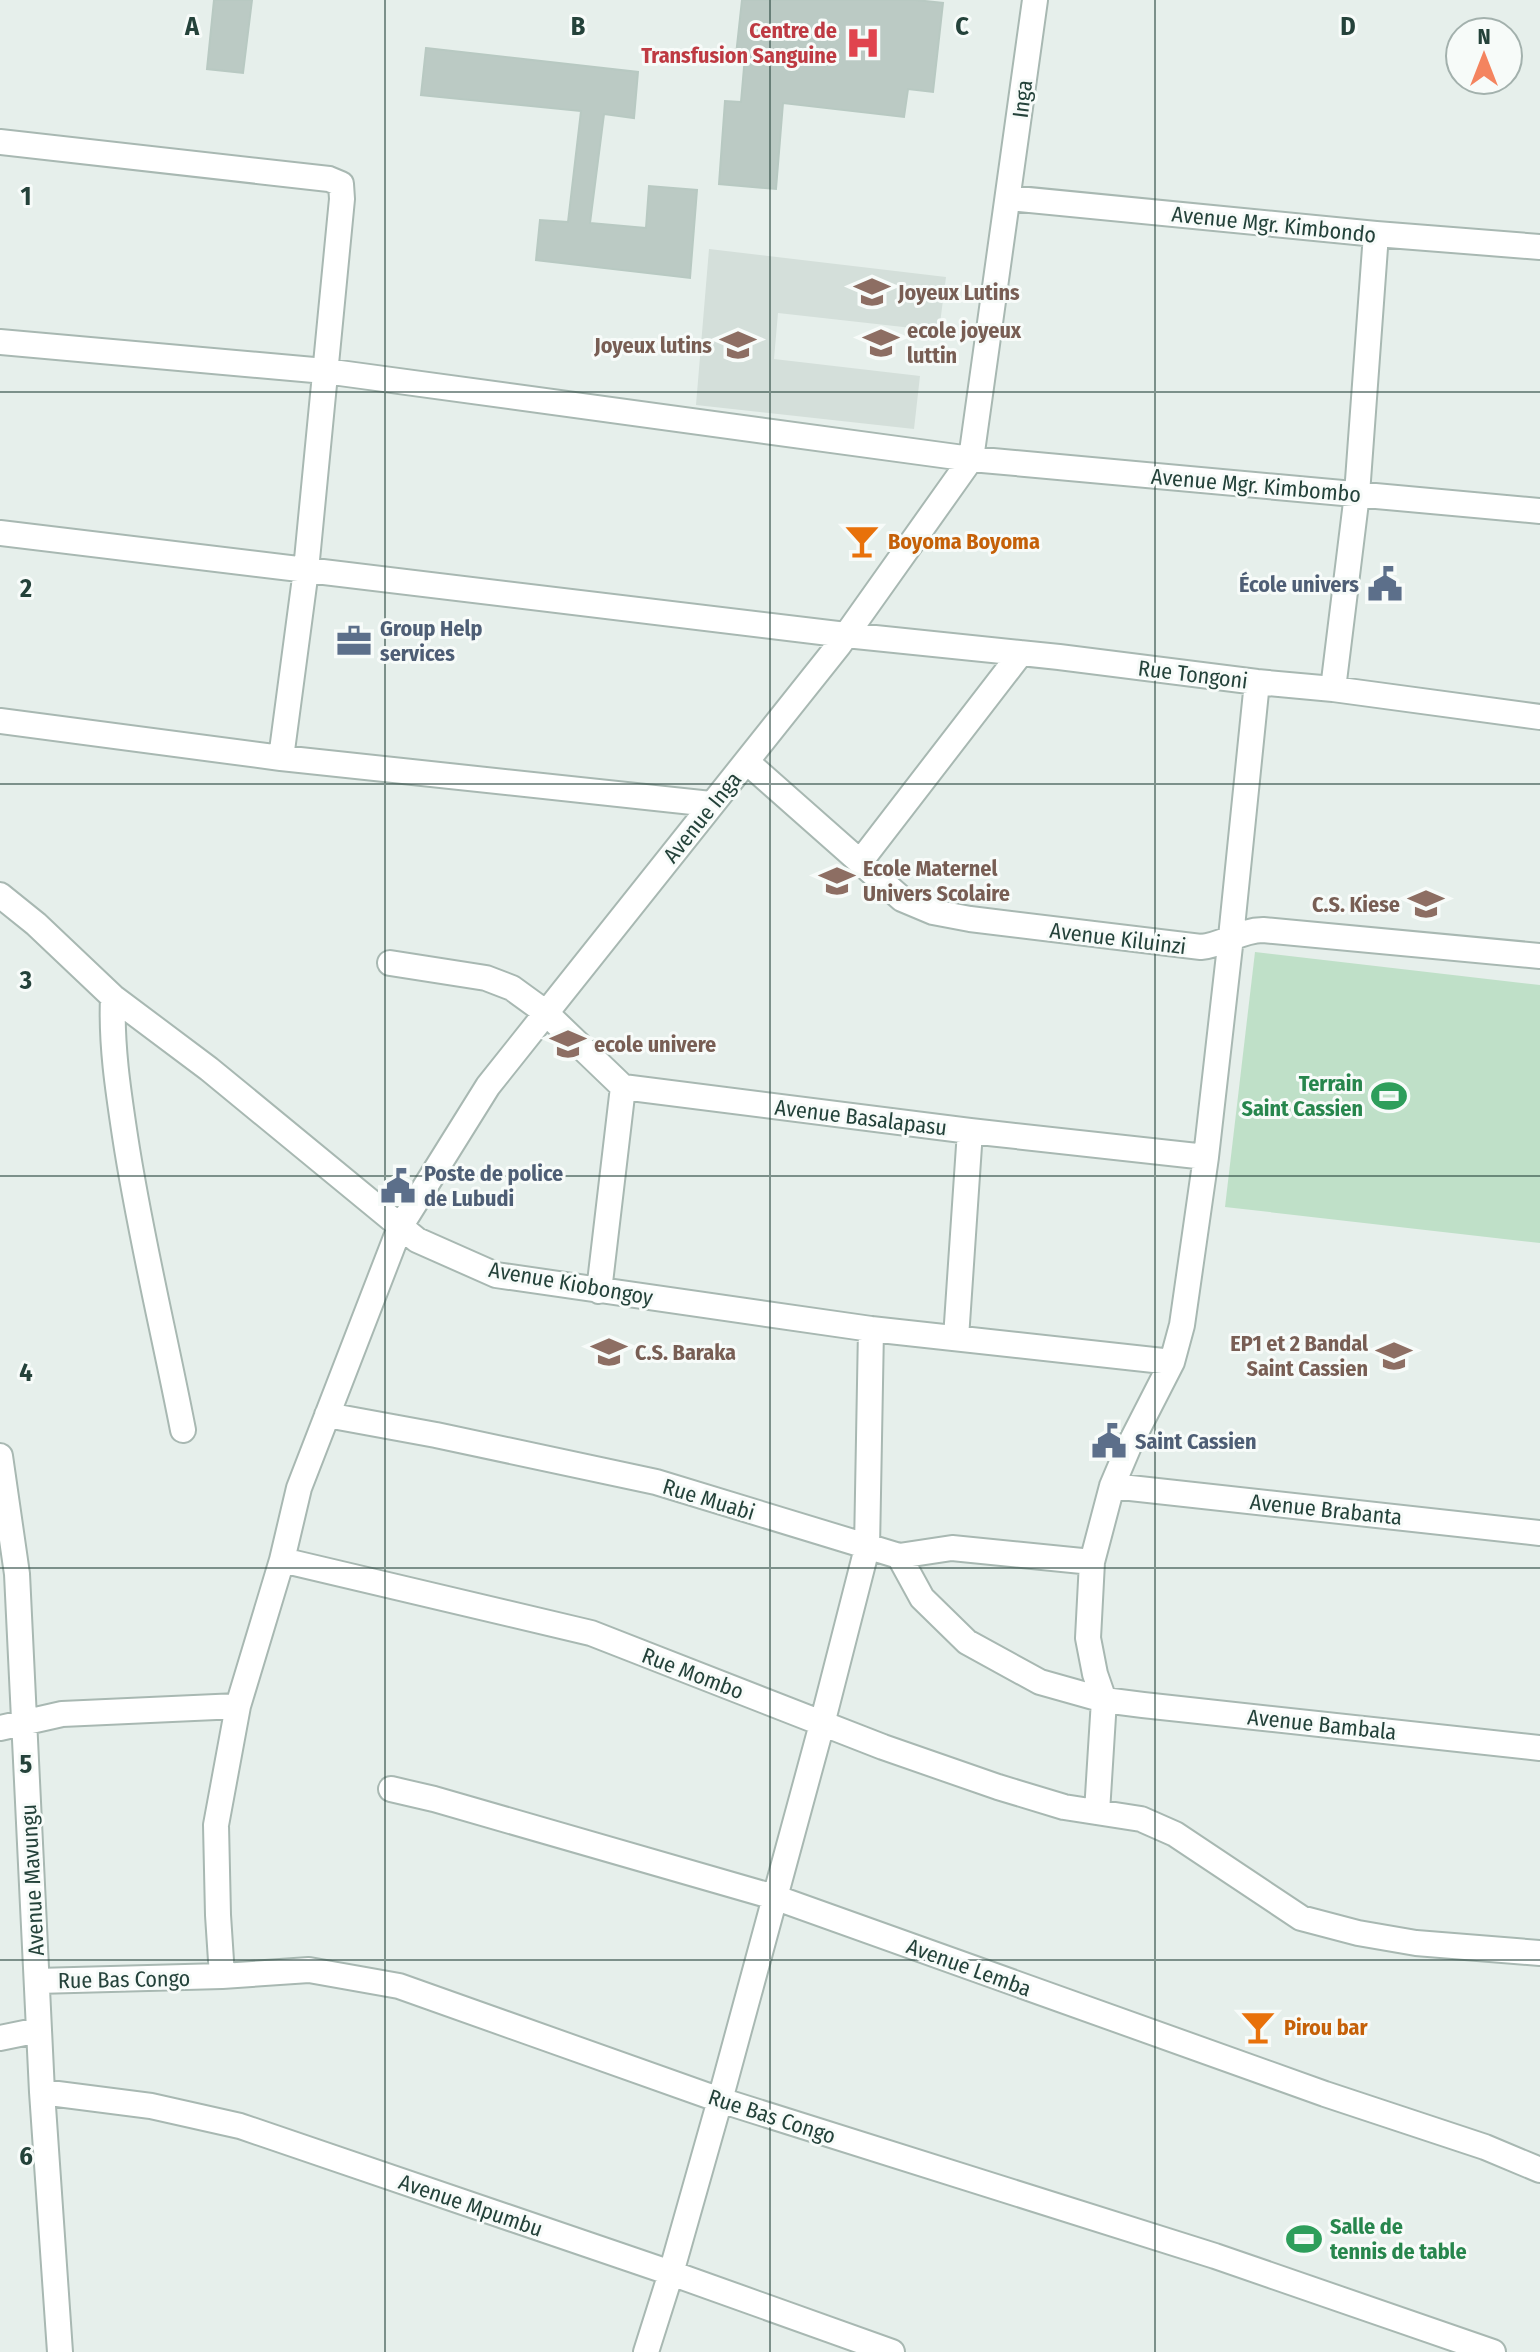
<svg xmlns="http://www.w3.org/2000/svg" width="1540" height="2352" font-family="'Fira Sans Condensed',sans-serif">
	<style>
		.built { fill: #d4dfda }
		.green { fill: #bfe0c8 }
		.building { fill: #bbcac4; stroke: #b8c9c2; stroke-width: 2 }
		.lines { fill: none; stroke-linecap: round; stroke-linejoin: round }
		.minor-casing { stroke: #a8b8b2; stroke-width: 28 }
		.minor { stroke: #fff; stroke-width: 24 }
		.grid { fill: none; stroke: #24423a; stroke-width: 2; stroke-opacity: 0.55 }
		.labels { text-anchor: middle; stroke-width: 6; stroke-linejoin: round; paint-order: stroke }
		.health-label { font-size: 22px; font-weight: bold; fill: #be3a42; stroke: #f7fbf9; text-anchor: end }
		.street-label { font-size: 22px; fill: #24423a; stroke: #f7fbf9 }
		.education-label { font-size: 22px; font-weight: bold; fill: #785e54; stroke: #f7fbf9; text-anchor: start }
		.food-label { font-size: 22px; font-weight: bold; fill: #c56008; stroke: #f7fbf9; text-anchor: start }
		.service-label { font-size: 22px; font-weight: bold; fill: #4e5e75; stroke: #f7fbf9; text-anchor: start }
		.leisure-label { font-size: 22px; font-weight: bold; fill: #27864d; stroke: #f7fbf9; text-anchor: end }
		.grid-label { font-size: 26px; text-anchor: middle; font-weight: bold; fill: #24423a; stroke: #f7fbf9; stroke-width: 6; stroke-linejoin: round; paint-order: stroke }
	</style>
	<rect width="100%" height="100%" fill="#e6efeb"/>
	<path class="built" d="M709,249L946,277L939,331L778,313L774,359L920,376L914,429L696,405Z"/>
	<path class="green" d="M1255,952L1540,985V1243L1225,1207Z"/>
	<path class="building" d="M214,0H252L243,73L207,69Z
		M742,0H916L943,3L933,92L908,89L904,117L783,103L776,189L719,184L725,101L741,102L745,56L736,55Z
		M426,48L638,72L634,118L604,114L590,223L646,228L649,186L697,190L690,278L536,260L540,220L568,222L581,111L421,95Z"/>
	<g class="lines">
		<g class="minor-casing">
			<path id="minor" d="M0,142L329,179L341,184L342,199L306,570L281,758
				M1009,198L1376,234L1540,247
				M0,342L325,371L971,459L1540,511
				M0,533L846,635L1059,657L1257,682L1333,689L1540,717
				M1333,689L1357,494L1376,234
				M0,721L281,758L711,804
				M747,762L902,899L933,912L970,919L1201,947C1224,945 1240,930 1263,930L1540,956
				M860,862L1021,653
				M0,895L36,924L113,997L209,1069L417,1240L496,1275L871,1329L1172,1362
				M390,963L486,978L512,988L545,1012L623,1087L970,1131L1206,1157
				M113,997C111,1044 118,1090 125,1136C140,1235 164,1332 183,1430
				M599,1291L623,1087
				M956,1338L970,1131
				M327,1415L436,1435L656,1482L899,1556L952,1548L1092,1562
				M0,1456L17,1574L42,2092L60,2352
				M1112,1486L1540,1533
				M899,1556L922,1598L967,1642L1040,1682L1104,1700L1143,1705L1540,1748
				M282,1560L591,1633L883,1747L998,1787L1064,1807L1141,1819L1175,1834L1301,1918L1358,1933L1416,1943L1540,1953
				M0,1728L62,1714L238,1706
				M391,1789L434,1799L774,1897L1325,2094L1485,2147L1540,2170
				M1097,1812L1104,1700L1095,1674L1088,1638L1092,1562L1112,1486L1129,1446L1172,1362L1182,1325L1206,1157L1231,937L1257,682
				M222,1976L218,1915L216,1825L238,1706L282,1560L299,1488L400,1227L488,1086L839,645L971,459L1035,0
				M37,1981L222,1976L309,1970L399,1986L720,2100L1215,2256L1493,2352
				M0,2038L39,2030
				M42,2092L151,2106L240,2126L671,2273L892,2352
				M646,2352L671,2273L720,2100L822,1724L867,1548L871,1329"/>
		</g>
		<use href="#minor" class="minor"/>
	</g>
	<path class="grid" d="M385,0V2352M770,0V2352M1155,0V2352M0,392H1540M0,784H1540M0,1176H1540M0,1568H1540M0,1960H1540"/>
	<defs>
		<g id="hospital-bare" transform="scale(2.76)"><path d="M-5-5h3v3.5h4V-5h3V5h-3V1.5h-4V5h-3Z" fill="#e0444e" stroke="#f7fbf9" stroke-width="2.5" paint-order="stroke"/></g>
		<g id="school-bare" transform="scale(2.76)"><path d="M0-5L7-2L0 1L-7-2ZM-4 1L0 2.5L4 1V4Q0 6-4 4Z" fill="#8d6e63" stroke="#f7fbf9" stroke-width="2.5" paint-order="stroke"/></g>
		<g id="university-bare" transform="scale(2.76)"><path d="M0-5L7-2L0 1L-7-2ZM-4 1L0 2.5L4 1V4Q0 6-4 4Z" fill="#8d6e63" stroke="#f7fbf9" stroke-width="2.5" paint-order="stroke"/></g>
		<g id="bar-bare" transform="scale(2.76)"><path d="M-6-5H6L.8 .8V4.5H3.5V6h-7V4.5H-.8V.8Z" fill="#e8710a" stroke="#f7fbf9" stroke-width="2.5" paint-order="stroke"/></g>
		<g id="civic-bare" transform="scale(2.76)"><path d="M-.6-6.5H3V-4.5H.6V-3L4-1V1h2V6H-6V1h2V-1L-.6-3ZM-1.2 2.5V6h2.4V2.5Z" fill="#5c6f8a" stroke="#f7fbf9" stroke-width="2.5" paint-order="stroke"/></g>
		<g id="office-bare" transform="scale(2.76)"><path d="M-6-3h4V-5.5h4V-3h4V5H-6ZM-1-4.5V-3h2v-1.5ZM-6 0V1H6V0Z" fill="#5c6f8a" stroke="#f7fbf9" stroke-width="2.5" paint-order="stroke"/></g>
		<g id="stadium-bare" transform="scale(2.76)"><path d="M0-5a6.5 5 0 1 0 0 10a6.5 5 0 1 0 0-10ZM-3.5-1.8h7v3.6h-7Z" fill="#2e9e5b" stroke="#f7fbf9" stroke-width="2.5" paint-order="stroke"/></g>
	</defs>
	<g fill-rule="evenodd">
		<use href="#hospital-bare" x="863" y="43"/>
		<use href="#school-bare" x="872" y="292"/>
		<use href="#university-bare" x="881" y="343"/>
		<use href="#school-bare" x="738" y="345"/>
		<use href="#bar-bare" x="862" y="541"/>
		<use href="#civic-bare" x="1385" y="584"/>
		<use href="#office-bare" x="354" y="641"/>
		<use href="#school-bare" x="837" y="881"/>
		<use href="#school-bare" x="1426" y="904"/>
		<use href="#university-bare" x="568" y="1044"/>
		<use href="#stadium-bare" x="1389" y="1096"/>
		<use href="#civic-bare" x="398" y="1186"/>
		<use href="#school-bare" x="609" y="1352"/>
		<use href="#school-bare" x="1394" y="1356"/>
		<use href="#civic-bare" x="1109" y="1441"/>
		<use href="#bar-bare" x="1258" y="2027"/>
		<use href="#stadium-bare" x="1304" y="2239"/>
	</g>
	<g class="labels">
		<g class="health-label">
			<text x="837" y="38">Centre de<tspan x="837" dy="25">Transfusion Sanguine</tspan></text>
		</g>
		<g class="street-label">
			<text transform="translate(1022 99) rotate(-83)" y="8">Inga</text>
			<text transform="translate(1274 224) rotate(6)" y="8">Avenue Mgr. Kimbondo</text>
			<text transform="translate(1256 485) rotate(5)" y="8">Avenue Mgr. Kimbombo</text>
			<text transform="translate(1193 674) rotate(7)" y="8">Rue Tongoni</text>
			<text transform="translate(702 817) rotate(-51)" y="8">Avenue Inga</text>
			<text transform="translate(1118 938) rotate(7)" y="8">Avenue Kiluinzi</text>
			<text transform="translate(861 1117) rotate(7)" y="8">Avenue Basalapasu</text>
			<text transform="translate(571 1283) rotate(10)" y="8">Avenue Kiobongoy</text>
			<text transform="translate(709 1499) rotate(17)" y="8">Rue Muabi</text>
			<text transform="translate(1326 1509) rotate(6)" y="8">Avenue Brabanta</text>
			<text transform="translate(693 1673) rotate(21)" y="8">Rue Mombo</text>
			<text transform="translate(1322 1724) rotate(6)" y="8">Avenue Bambala</text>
			<text transform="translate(32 1880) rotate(-93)" y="8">Avenue Mavungu</text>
			<text transform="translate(969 1967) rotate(20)" y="8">Avenue Lemba</text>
			<text transform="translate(124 1979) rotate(-1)" y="8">Rue Bas Congo</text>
			<text transform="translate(772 2116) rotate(18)" y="8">Rue Bas Congo</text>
			<text transform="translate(471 2205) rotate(19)" y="8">Avenue Mpumbu</text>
		</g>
		<g class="education-label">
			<text x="898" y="300">Joyeux Lutins</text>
			<text x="907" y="338">ecole joyeux<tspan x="907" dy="25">luttin</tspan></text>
			<text x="712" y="353" text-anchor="end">Joyeux lutins</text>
			<text x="863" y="876">Ecole Maternel<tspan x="863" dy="25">Univers Scolaire</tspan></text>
			<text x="1400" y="912" text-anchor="end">C.S. Kiese</text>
			<text x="594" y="1052">ecole univere</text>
			<text x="1368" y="1351" text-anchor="end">EP1 et 2 Bandal<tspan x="1368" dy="25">Saint Cassien</tspan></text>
			<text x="635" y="1360">C.S. Baraka</text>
		</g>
		<g class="food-label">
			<text x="888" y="549">Boyoma Boyoma</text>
			<text x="1284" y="2035">Pirou bar</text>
		</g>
		<g class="service-label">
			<text x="1359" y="592" text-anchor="end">École univers</text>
			<text x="380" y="636">Group Help<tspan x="380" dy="25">services</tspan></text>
			<text x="424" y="1181">Poste de police<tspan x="424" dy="25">de Lubudi</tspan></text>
			<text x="1135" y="1449">Saint Cassien</text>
		</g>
		<g class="leisure-label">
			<text x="1363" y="1091">Terrain<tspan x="1363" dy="25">Saint Cassien</tspan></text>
			<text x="1330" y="2234" text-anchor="start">Salle de<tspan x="1330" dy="25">tennis de table</tspan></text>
		</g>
	</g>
	<g class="grid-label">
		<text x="192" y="35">A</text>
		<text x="578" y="35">B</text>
		<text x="962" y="35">C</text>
		<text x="1348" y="35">D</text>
		<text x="26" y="205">1</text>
		<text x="26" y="597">2</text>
		<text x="26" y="989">3</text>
		<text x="26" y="1381">4</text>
		<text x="26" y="1773">5</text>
		<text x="26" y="2165">6</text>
	</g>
	<g transform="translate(1484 56)"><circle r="38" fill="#f7fbf9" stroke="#a3b1ad" stroke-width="2"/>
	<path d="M0-6L14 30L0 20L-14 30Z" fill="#f4845f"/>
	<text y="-12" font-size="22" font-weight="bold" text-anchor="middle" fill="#24423a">N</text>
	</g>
</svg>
